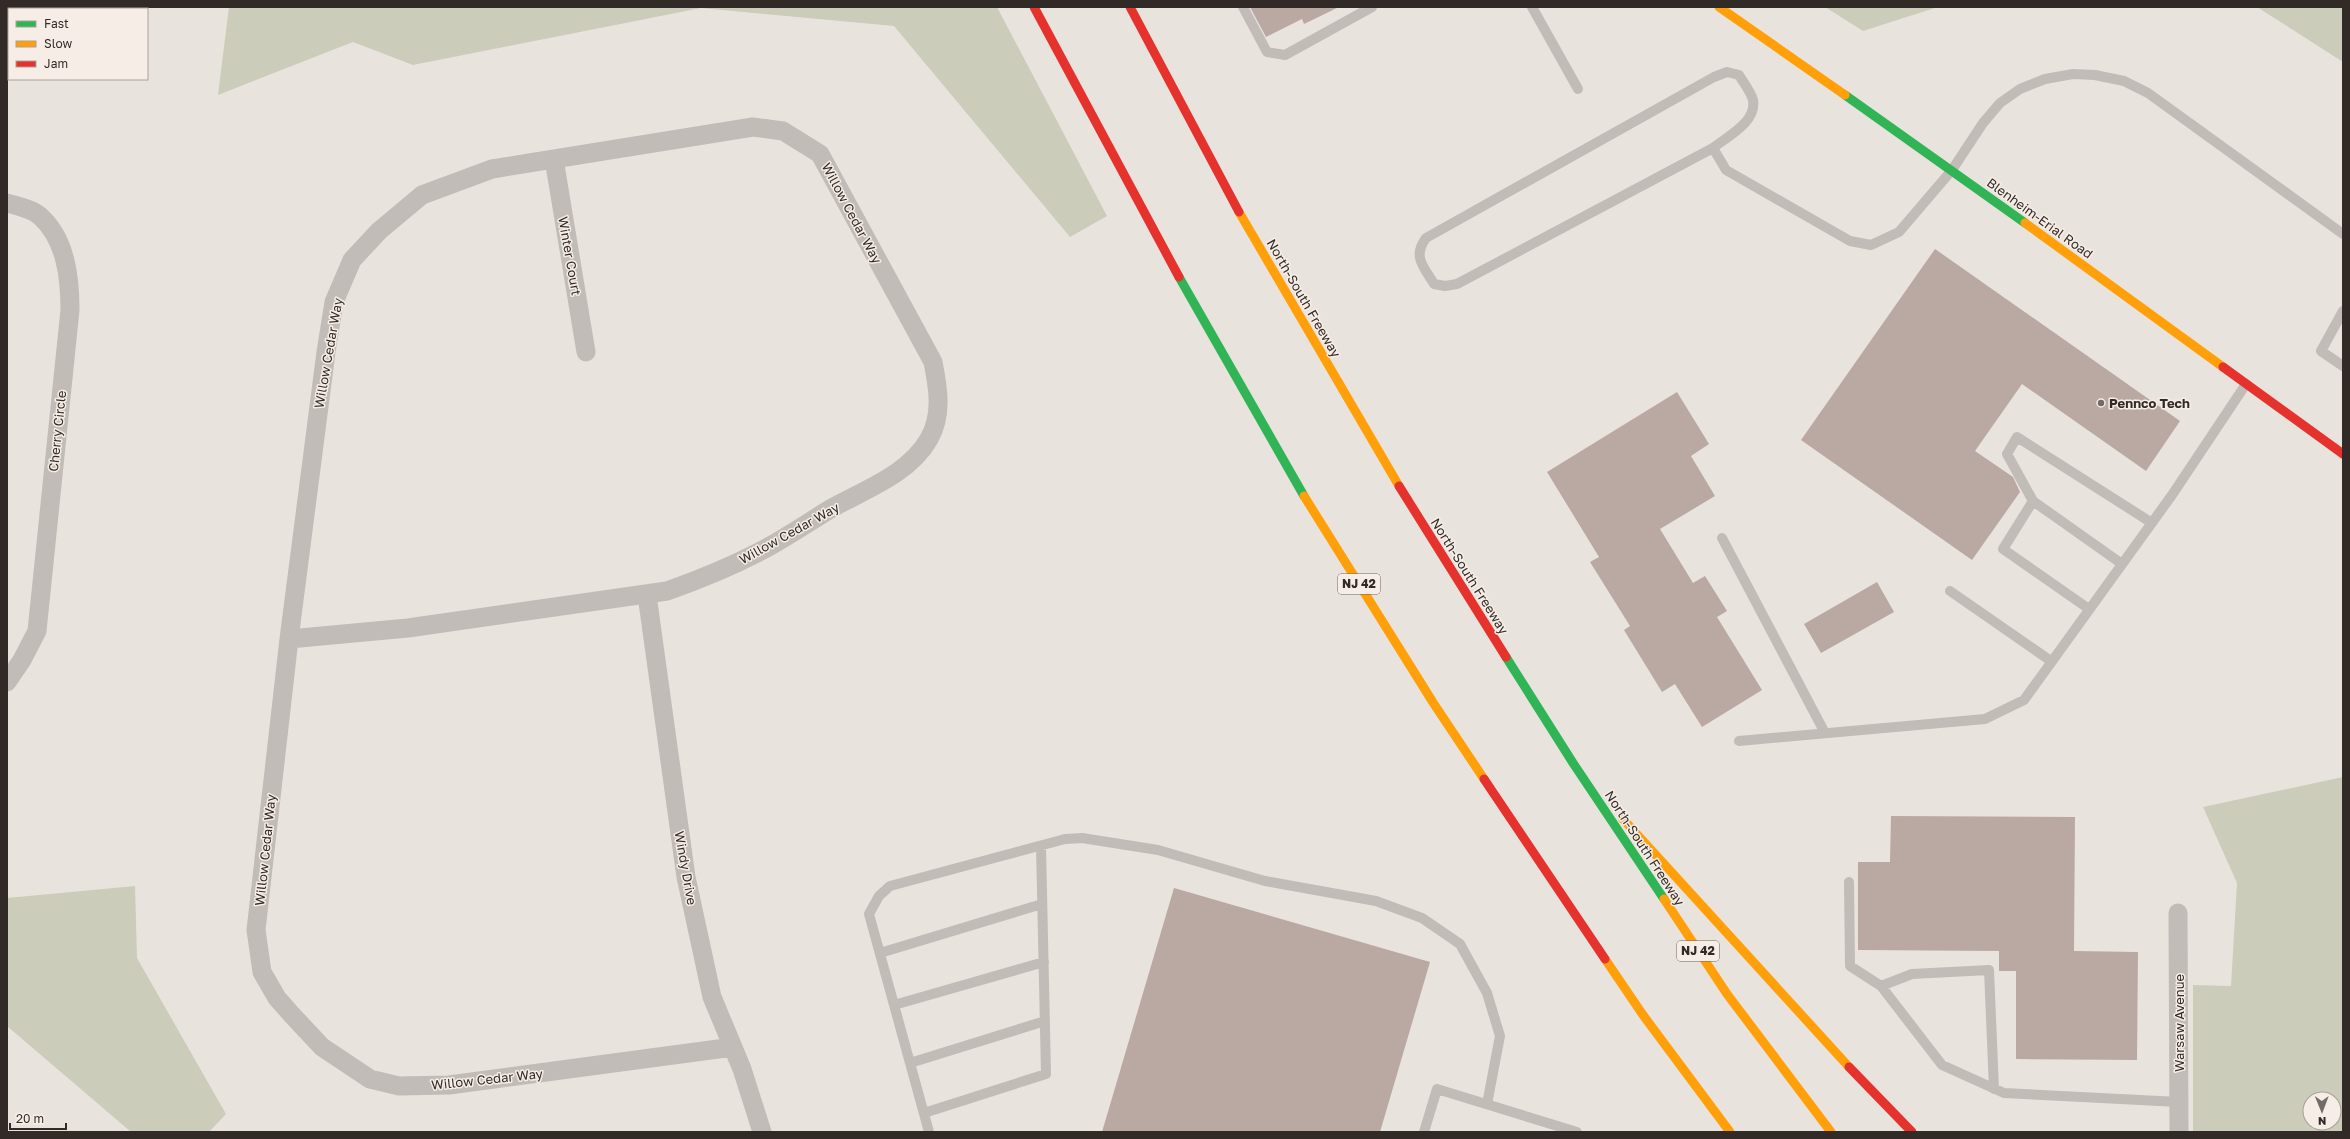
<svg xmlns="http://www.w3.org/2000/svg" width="2350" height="1139" font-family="'Golos Text',sans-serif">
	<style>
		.green { fill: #cbccba; fill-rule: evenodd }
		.building { fill: #baa8a3 }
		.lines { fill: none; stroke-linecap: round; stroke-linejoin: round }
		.lane { stroke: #c2bcb8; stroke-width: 10 }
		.street { stroke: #c2bcb8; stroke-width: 19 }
		.fast { stroke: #30b455; stroke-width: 9 }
		.slow { stroke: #ff9f0a; stroke-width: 9 }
		.jam { stroke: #e5322d; stroke-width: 9 }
		.poi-dot { fill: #726b67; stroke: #f6eee6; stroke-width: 1.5 }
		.labels { text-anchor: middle; stroke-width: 3; stroke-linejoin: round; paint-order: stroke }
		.shield { fill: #f6eee6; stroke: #6d6560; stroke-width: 1 }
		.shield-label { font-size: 12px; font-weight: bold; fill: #322a27 }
		.street-label { font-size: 13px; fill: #322a27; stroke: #f6eee6 }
		.poi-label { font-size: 13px; font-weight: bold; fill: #322a27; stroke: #f6eee6; text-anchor: start }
	</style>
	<rect width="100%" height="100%" fill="#e9e3de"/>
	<path class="green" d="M229,7H997L1107,216L1070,237L894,26L701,8L413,65L353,42L218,95Z
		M1825,7H1938L1863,31Z
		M2257,7H2343V62Z
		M2343,777V1132H2193V985L2231,986L2237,883L2203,807ZM2310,1099H2334V1123H2310Z
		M135,886L137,958L226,1114L209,1132H131L7,1026V898Z"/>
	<path class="building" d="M1250,7H1339L1304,24L1302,19L1266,37Z
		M1935,249L2180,421L2146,471L2022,384L1975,451L2013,477L2020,492L1972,560L1801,440Z
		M1677,392L1709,444L1691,456L1715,496L1660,529L1693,583L1705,576L1727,611L1717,617L1762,690L1702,727L1675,684L1662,692L1624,630L1630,626L1590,562L1599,557L1547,472Z
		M1877,582L1894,612L1821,653L1804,624Z
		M1891,816L2075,817L2074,951L2138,952L2137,1060L2016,1059V971H1999V951L1858,950V862H1890Z
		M1174,888L1430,962L1380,1132H1102Z"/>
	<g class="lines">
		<path class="lane" d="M1243,7L1267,52L1285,55L1372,7
			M1532,7L1578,89
			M1727,72L1739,75C1743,82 1751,92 1753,100C1757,122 1728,136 1713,148L1457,284L1445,286L1434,284C1424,267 1412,257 1426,238L1714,77Z
			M1713,148L1726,170L1850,241L1871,245L1899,232L1952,170L1983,123L2000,103L2020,89L2045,79L2073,74L2095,75L2124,81L2148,93L2343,234
			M2343,311L2321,351L2343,366
			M2033,501L2003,549L2089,609
			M1722,538L1825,733
			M2122,564L2033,501L2007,454L2017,437L2152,523
			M1950,591L2051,661
			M1739,741L1985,719L2024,700L2172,495L2246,384
			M1849,882L1850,966L1881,986L1942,1065L2004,1093L2179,1102
			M880,953L1042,904
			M1881,986L1912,974L1989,970L1994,1089
			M894,1005L1044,962
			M910,1063L1045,1021
			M924,1113L1046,1074L1041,846
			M929,1132L869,914L879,896L890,886L1065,839L1082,838L1158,850L1265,881L1376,901L1422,918L1460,944L1487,993L1500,1036L1487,1104
			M1424,1132L1437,1089L1577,1132"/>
		<path class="street" d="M554,159L586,352
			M7,203C17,206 33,209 41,217C66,240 70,278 70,310L37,631L22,660L7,682
			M647,595L686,877L712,997L742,1069L762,1132
			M289,639L408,628L667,591C698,580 728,568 757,553C783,540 807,523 832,508C866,489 909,474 929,439C943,415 938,387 933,362L820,154L783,131L753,127L492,169L422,195L379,231L352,260L334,302L326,352L289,639L256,930L262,972L277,998L292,1015L322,1047L370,1079L399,1086L449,1085L733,1047
			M2178,913L2179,1132"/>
		<path class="fast" d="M1845,95L2025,223
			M1179,277L1304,496
			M1506,657L1573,763L1664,899"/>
		<path class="slow" d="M1719,7L1845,95
			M1239,212L1399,486
			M2025,223L2223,367
			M1304,496L1434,704L1484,779
			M1623,819L1849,1067
			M1664,899L1727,994L1831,1132
			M1605,959L1643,1015L1730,1132"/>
		<path class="jam" d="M1034,7L1179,277
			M1130,7L1239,212
			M2223,367L2343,454
			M1399,486L1506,657
			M1484,779L1605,959
			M1849,1067L1912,1132"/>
	</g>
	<circle class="poi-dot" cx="2101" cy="403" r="4"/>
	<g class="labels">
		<g class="shield">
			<rect x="1338" y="574" width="42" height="20" rx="3"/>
			<rect x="1677" y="941" width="42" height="20" rx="3"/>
		</g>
		<g class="shield-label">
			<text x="1359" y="588">NJ 42</text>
			<text x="1698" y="955">NJ 42</text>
		</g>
		<g class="street-label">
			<text transform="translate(852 213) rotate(62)" y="5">Willow Cedar Way</text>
			<text transform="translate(2040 218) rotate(36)" y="5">Blenheim-Erial Road</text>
			<text transform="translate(570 256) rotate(80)" y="5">Winter Court</text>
			<text transform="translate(1304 298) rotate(60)" y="5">North-South Freeway</text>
			<text transform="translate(328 353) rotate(-80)" y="5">Willow Cedar Way</text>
			<text transform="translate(57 431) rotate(-84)" y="5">Cherry Circle</text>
			<text transform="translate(789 533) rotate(-29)" y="5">Willow Cedar Way</text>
			<text transform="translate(1470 576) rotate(58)" y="5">North-South Freeway</text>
			<text transform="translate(1645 848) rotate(57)" y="5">North-South Freeway</text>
			<text transform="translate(265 850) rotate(-84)" y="5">Willow Cedar Way</text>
			<text transform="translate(686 868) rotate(80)" y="5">Windy Drive</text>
			<text transform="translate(2179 1023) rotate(-90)" y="5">Warsaw Avenue</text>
			<text transform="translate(487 1079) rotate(-6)" y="5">Willow Cedar Way</text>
		</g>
		<g class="poi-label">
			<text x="2109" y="408">Pennco Tech</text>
		</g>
	</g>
	<rect width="2350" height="1139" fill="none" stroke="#322a27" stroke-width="16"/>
	<rect x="8" y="8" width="140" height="72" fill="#f6eee6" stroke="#a8a09a"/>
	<rect x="16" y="21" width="20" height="6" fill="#30b455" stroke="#a8a09a"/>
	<text x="44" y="28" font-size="12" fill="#322a27">Fast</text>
	<rect x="16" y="41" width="20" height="6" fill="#ff9f0a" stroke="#a8a09a"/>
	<text x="44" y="48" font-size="12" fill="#322a27">Slow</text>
	<rect x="16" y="61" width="20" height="6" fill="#e5322d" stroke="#a8a09a"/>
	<text x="44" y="68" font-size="12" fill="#322a27">Jam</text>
	<g transform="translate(2322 1111) rotate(179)"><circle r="19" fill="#f6eee6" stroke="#a8a09a"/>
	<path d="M0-3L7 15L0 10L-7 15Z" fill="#726b67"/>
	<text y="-6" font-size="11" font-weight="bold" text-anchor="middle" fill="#322a27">N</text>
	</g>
	<path d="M10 1123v6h56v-6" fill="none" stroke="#322a27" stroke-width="2"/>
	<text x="16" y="1123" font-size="12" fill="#322a27" stroke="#f6eee6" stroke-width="3" paint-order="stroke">20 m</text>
</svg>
